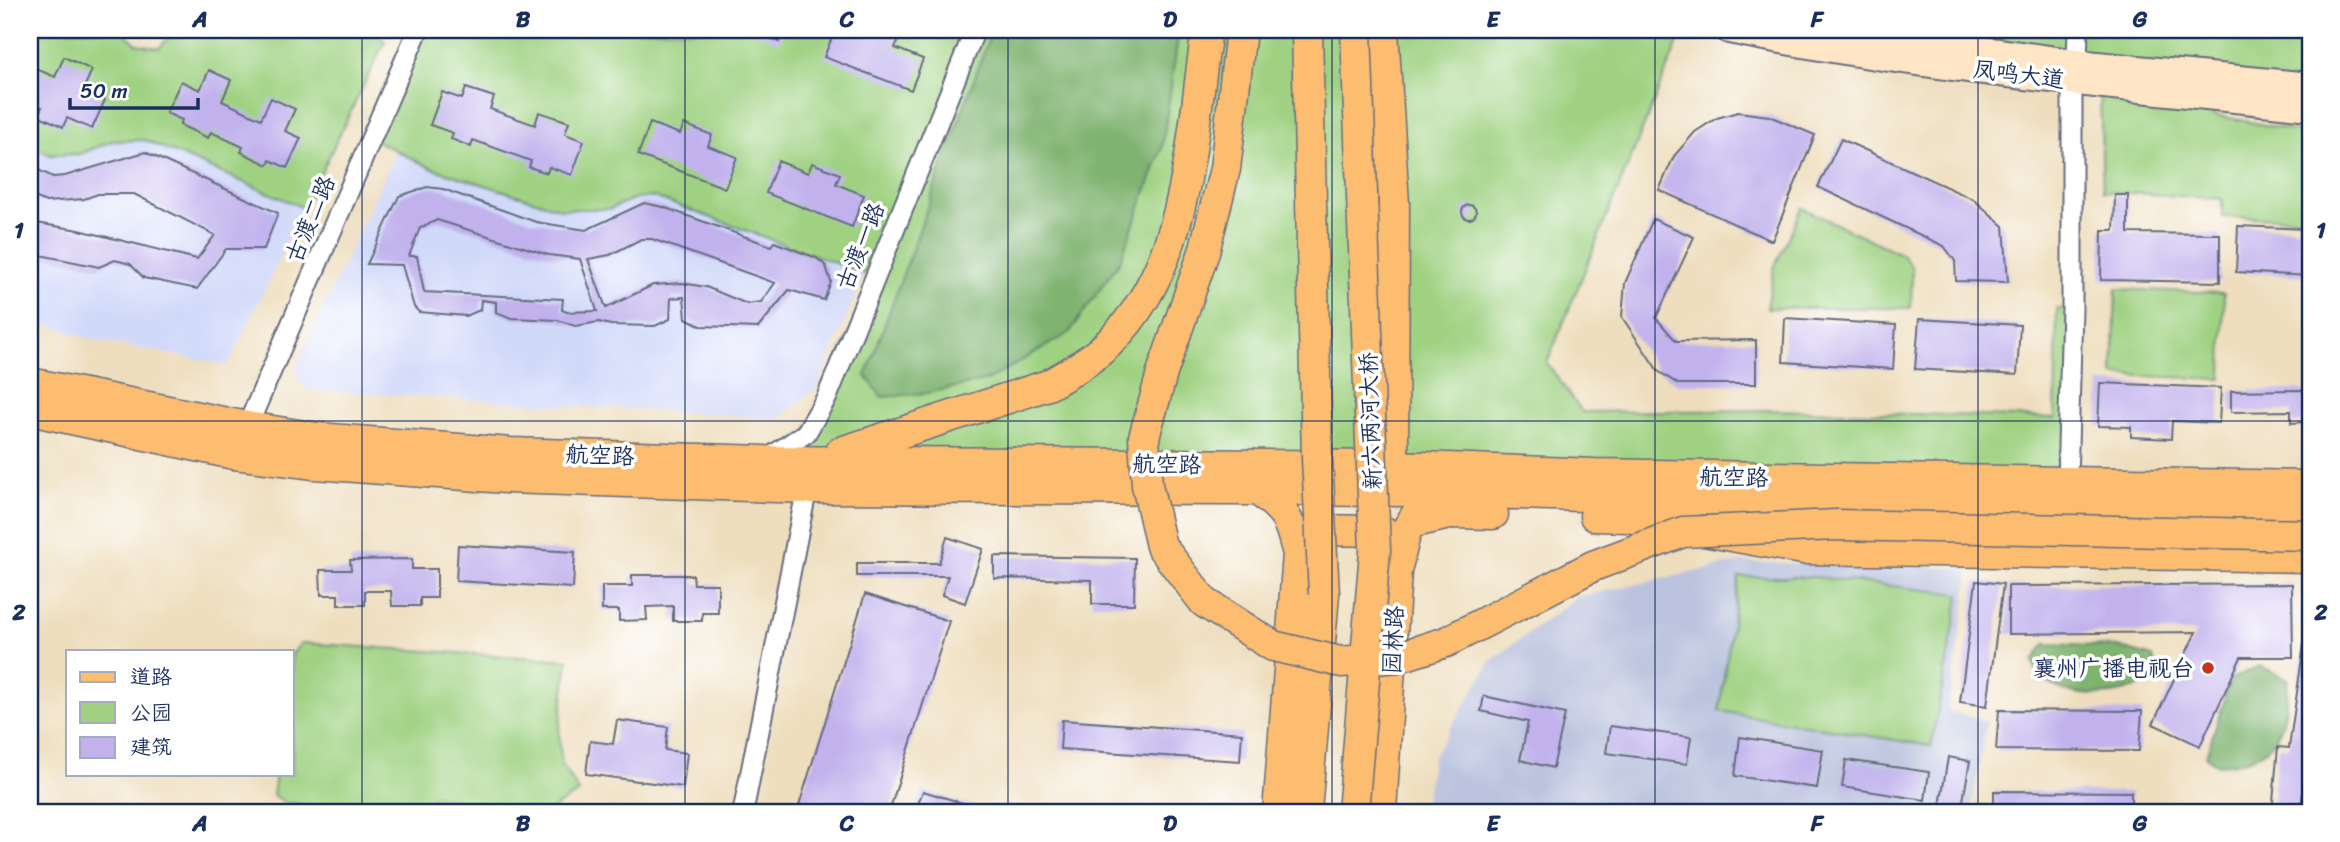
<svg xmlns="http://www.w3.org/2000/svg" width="2340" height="842" font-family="Sriracha,'LXGW WenKai TC',sans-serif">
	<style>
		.built { fill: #d1d9f9 }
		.industrial { fill: #bbc3de }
		.green { fill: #9fd181; stroke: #5d8070; stroke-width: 2 }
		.forest { fill: #7fb36f; stroke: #4d7166; stroke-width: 2 }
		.building { fill: #c1b2ed; fill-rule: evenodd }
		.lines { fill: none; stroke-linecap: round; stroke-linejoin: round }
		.street-casing { stroke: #656c80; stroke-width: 23 }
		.secondary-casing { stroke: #656c80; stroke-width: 30 }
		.primary-casing { stroke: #656c80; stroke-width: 33 }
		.street { stroke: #fff; stroke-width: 19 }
		.secondary { stroke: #fee5c5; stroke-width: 26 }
		.primary { stroke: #fcbd6f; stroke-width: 30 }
		.primary-bridge-casing { stroke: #656c80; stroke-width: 33; stroke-linecap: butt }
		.primary-bridge { stroke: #fcbd6f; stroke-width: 30 }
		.grid { fill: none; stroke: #1b2f5e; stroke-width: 2; stroke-opacity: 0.55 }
		.poi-dot { fill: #c8321e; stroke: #fff; stroke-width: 2.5 }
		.labels { text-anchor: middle; stroke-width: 7; stroke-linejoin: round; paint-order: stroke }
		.street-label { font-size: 23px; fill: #1b2f5e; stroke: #fff }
		.poi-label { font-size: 23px; fill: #1b2f5e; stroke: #fff; text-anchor: end }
		.neatline { fill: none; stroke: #1b2f5e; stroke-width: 2.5 }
		.grid-label { font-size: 23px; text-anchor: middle; font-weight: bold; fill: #1b2f5e }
	</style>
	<rect width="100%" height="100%" fill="#fff"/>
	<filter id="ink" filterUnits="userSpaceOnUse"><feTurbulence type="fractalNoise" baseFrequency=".0143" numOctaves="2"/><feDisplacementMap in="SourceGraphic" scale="14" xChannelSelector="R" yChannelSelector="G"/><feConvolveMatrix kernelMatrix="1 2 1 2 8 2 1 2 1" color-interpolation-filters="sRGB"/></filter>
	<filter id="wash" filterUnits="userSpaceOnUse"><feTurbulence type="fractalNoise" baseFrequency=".00686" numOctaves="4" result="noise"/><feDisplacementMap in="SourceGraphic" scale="28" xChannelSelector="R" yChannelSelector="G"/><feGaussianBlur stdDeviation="1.57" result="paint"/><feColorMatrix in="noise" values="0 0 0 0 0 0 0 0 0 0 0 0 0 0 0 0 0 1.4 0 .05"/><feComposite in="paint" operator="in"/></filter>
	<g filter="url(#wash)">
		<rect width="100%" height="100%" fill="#eedebe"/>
		<path class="built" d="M145,140L304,208L228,365L90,339L30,319V145L52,155L80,154L112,141Z
			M396,151L431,168L517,195L610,209L633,199L654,197L864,274L817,388L779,418L309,390L298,381L296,367Z"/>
		<path class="industrial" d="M1741,562L1970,568L1948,711L1987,721L1971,812H1423L1433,757L1491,661L1577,597Z"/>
		<path class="green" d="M30,30H121L137,44L159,48L176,30H368L385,41L304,208L145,140L112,141L80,154L51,155L30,145Z
			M418,30H1683L1547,363L1582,412L1770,410L2055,418L2057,309H2072L2067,482L765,461L806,433L874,277L654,197L633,199L610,209H561L431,168L371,138Z
			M1857,30H2310V128L2070,71Z
			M2100,92L2310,134V218L2222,217V199L2103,191Z
			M1802,208L1903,255L1912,268L1911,308H1767L1774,268Z
			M2116,289L2224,293L2222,379L2113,375Z
			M1739,577H1815L1960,594L1931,746L1719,711Z
			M301,643L568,660L559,733L561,762L579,792L547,812L433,797L407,812H357L284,802L273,795L276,774H292V654Z"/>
		<path class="forest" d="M992,30H1179L1162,148L1120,261L1069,333L988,380L927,393L882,397L866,376Z
			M2045,644L2118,647L2153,657L2157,673C2136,702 2043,706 2033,661Z
			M2260,666L2288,679C2287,733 2275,761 2218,765L2206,756L2231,679Z"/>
		<g id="blocks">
			<path class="building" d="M747,30H784L779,42Z
				M835,30H848L867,37L869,30H878L899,38L895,48L923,59L911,90L824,57Z
				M64,57L92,70L83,90L105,100L92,129L67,118L63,127L38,115L42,107L30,102L32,67L55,77Z
				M209,70L231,80L222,101L261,119L271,98L295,109L285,131L301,138L287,168L270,160L268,165L241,152L243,147L211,132L208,138L180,125L182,120L166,113L181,81L200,90Z
				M466,88L494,97L490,109L535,125L539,112L569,122L565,134L584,141L572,175L549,167L547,173L529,167L531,161L473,140L471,147L451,139L453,133L430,125L442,92L462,99Z
				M1738,112L1769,116L1815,135L1772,241L1659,190L1674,156L1695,132L1717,118Z
				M650,123L680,134L684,124L712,135L708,146L737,157L725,188L638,155Z
				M1841,139L1973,199L2004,226L2008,282L1956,281L1955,261L1944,246L1818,187Z
				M145,152L278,213L264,249H226L197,289L144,278L130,264L115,260L99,267L30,253V222L79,230L197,259L215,235L134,194H98L84,199L46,202L30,195V166L53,177L65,176Z
				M778,161L808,173L812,163L840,174L836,184L864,195L852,227L766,193Z
				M427,187L443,189L536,222L586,230L644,203L663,207L771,246L774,242L817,258L826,266L831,282L824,300L789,290L758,328L701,326L686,318L684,297L671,298L670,319L655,326L611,325L599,322L575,326L558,320L511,318L496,312V302L481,300L480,310L466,316L419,312L414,307L402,265L367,264L399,196ZM437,220L549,255L580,259L597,311L567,312L562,310L563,299L424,292L417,256H409L420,228ZM641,239H652L775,283L761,302L747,304L706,287L682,283L653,285L606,308L588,259L610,255Z
				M2115,195H2128V233L2220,234V282L2101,280L2102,230H2114Z
				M1462 212a7 7 0 1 1 14 0a7 7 0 1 1-14 0Z
				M1653,219L1694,237L1656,318L1676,341L1756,340V384H1678L1658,371L1622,317L1625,283Z
				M2238,226L2310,229V276L2236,272Z
				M1785,318L1896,325L1893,369L1783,362Z
				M1919,319L2020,325L2017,375L1915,369Z
				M2100,383L2221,388L2219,423L2172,421L2171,439L2131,437V427L2098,426Z
				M2304,390L2305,422L2291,423V411L2231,412V391Z
				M947,537L983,549L965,603L942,595L948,576H857V563H939Z
				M458,545L575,552L573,588L456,581Z
				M994,556L1135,558L1134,604H1092V580L994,578Z
				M412,559V569H437V598H420V606H392L391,591H365V605H338V595H321L320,570H351L350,560Z
				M632,575H693L694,584H718V613H702V621H673V606L646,607L647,620L619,621V610H602V586H632Z
				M1976,581L2003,584L1987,706L1960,702Z
				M2292,584L2293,657H2241L2200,746L2153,724L2196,632L2008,634V586Z
				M865,594L949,621L889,812H797Z
				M2310,602V748L2300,812H2272L2278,747L2289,748Z
				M1484,696L1565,714L1553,768L1520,760L1528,722L1481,711Z
				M1999,710L2142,711L2139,751L1996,750Z
				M617,720L668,727L665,750L687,753L683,787L586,774L590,741L613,744Z
				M1062,720L1242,733L1240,761L1060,749Z
				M1610,726L1691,737L1687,764L1606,753Z
				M1740,737L1823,750L1817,788L1735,776Z
				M1948,757L1970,761L1961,812H1939Z
				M1846,760L1929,772L1925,800L1842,787Z
				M923,791L992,812H915Z
				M1994,791L2131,792V812H1994Z
				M2159,806H2261V812H2159Z"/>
		</g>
	</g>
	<g filter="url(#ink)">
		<use href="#blocks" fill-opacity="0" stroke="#656c80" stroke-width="2"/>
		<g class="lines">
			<g class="street-casing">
				<path id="street" d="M247,427L418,30
					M766,460L806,433L827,397L975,30
					M2067,482L2072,309V81L2077,63L2078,30
					M743,812L807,488"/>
			</g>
			<g class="secondary-casing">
				<path id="secondary" d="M1729,30C1920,69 2116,86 2310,107
					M1844,30L2077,63L2310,86"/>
			</g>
			<g class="primary-casing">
				<path id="primary" d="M1383,30L1394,204L1393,466
					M30,383L247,427L318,438L511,453L765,461L1398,466L1594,474L2310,486
					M30,410L234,454L315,464L506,478L807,488L1414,491L1750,501L2310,509
					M841,452L1048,385C1070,373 1092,360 1110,342C1190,264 1191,134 1207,30
					M1257,490C1287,511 1289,519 1298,554L1278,812
					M1595,516L1627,517L1803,549L2310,557
					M1411,523L1454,513L1493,514
					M1301,542L1313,530L1383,531L1395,541
					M1306,812L1324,594
					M1381,812L1396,571L1406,531L1421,507"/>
			</g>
			<use href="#street" class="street"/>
			<use href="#secondary" class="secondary"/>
			<use href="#primary" class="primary"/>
			<g class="primary-bridge-casing">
				<path id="primary-bridge" d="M1241,30L1225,169L1204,252L1163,370L1144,437L1147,485L1161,546L1204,602L1273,646L1341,662L1399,657L1446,642L1593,566L1683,532L1836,525L2310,535
					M1307,30L1317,458L1324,594
					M1353,812L1375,551L1356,30"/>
			</g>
			<use href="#primary-bridge" class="primary-bridge"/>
		</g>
	</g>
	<path class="grid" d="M362,30V812M685,30V812M1008,30V812M1332,30V812M1655,30V812M1978,30V812M30,421H2310"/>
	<circle class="poi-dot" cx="2208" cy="668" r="7"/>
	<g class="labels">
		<g class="street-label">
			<text transform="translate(2019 74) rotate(7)" y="8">凤鸣大道</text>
			<text transform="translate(310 219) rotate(-67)" y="8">古渡二路</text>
			<text transform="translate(860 246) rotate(-68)" y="8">古渡一路</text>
			<text transform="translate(1370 421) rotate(-92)" y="8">新六两河大桥</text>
			<text transform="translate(600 455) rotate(2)" y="8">航空路</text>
			<text transform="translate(1167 464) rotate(1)" y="8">航空路</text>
			<text transform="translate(1734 477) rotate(1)" y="8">航空路</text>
			<text transform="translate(1393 640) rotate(-87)" y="8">园林路</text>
		</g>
		<g class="poi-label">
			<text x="2194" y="676">襄州广播电视台</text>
		</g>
	</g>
	<rect width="2340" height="842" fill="none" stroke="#fff" stroke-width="77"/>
	<rect x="66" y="650" width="228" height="126" fill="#ffffff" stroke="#a4acbf" stroke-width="2"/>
	<rect x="80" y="672" width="35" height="10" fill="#fcbd6f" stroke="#a4acbf" stroke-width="2"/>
	<text x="130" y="684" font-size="21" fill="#1b2f5e">道路</text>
	<rect x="80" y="702" width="35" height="21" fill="#9fd181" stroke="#a4acbf" stroke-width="2"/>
	<text x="130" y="720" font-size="21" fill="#1b2f5e">公园</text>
	<rect x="80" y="737" width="35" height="21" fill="#c1b2ed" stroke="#a4acbf" stroke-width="2"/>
	<text x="130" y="754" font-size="21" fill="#1b2f5e">建筑</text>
	<path d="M70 98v10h128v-10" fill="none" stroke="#1b2f5e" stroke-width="3.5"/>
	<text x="80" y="98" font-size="21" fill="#1b2f5e" stroke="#ffffff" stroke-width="5" paint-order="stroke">50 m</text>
	<rect x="38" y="38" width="2264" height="766" class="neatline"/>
	<g class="grid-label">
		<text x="200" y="27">A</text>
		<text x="523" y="27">B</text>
		<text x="847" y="27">C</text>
		<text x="1170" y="27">D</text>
		<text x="1493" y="27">E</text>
		<text x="1817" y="27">F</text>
		<text x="2140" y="27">G</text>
		<text x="19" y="238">1</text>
		<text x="2321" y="238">1</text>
		<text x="19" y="620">2</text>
		<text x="2321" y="620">2</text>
		<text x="200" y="831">A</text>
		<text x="523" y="831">B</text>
		<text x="847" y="831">C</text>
		<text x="1170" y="831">D</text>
		<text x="1493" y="831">E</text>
		<text x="1817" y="831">F</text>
		<text x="2140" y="831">G</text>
	</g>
</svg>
